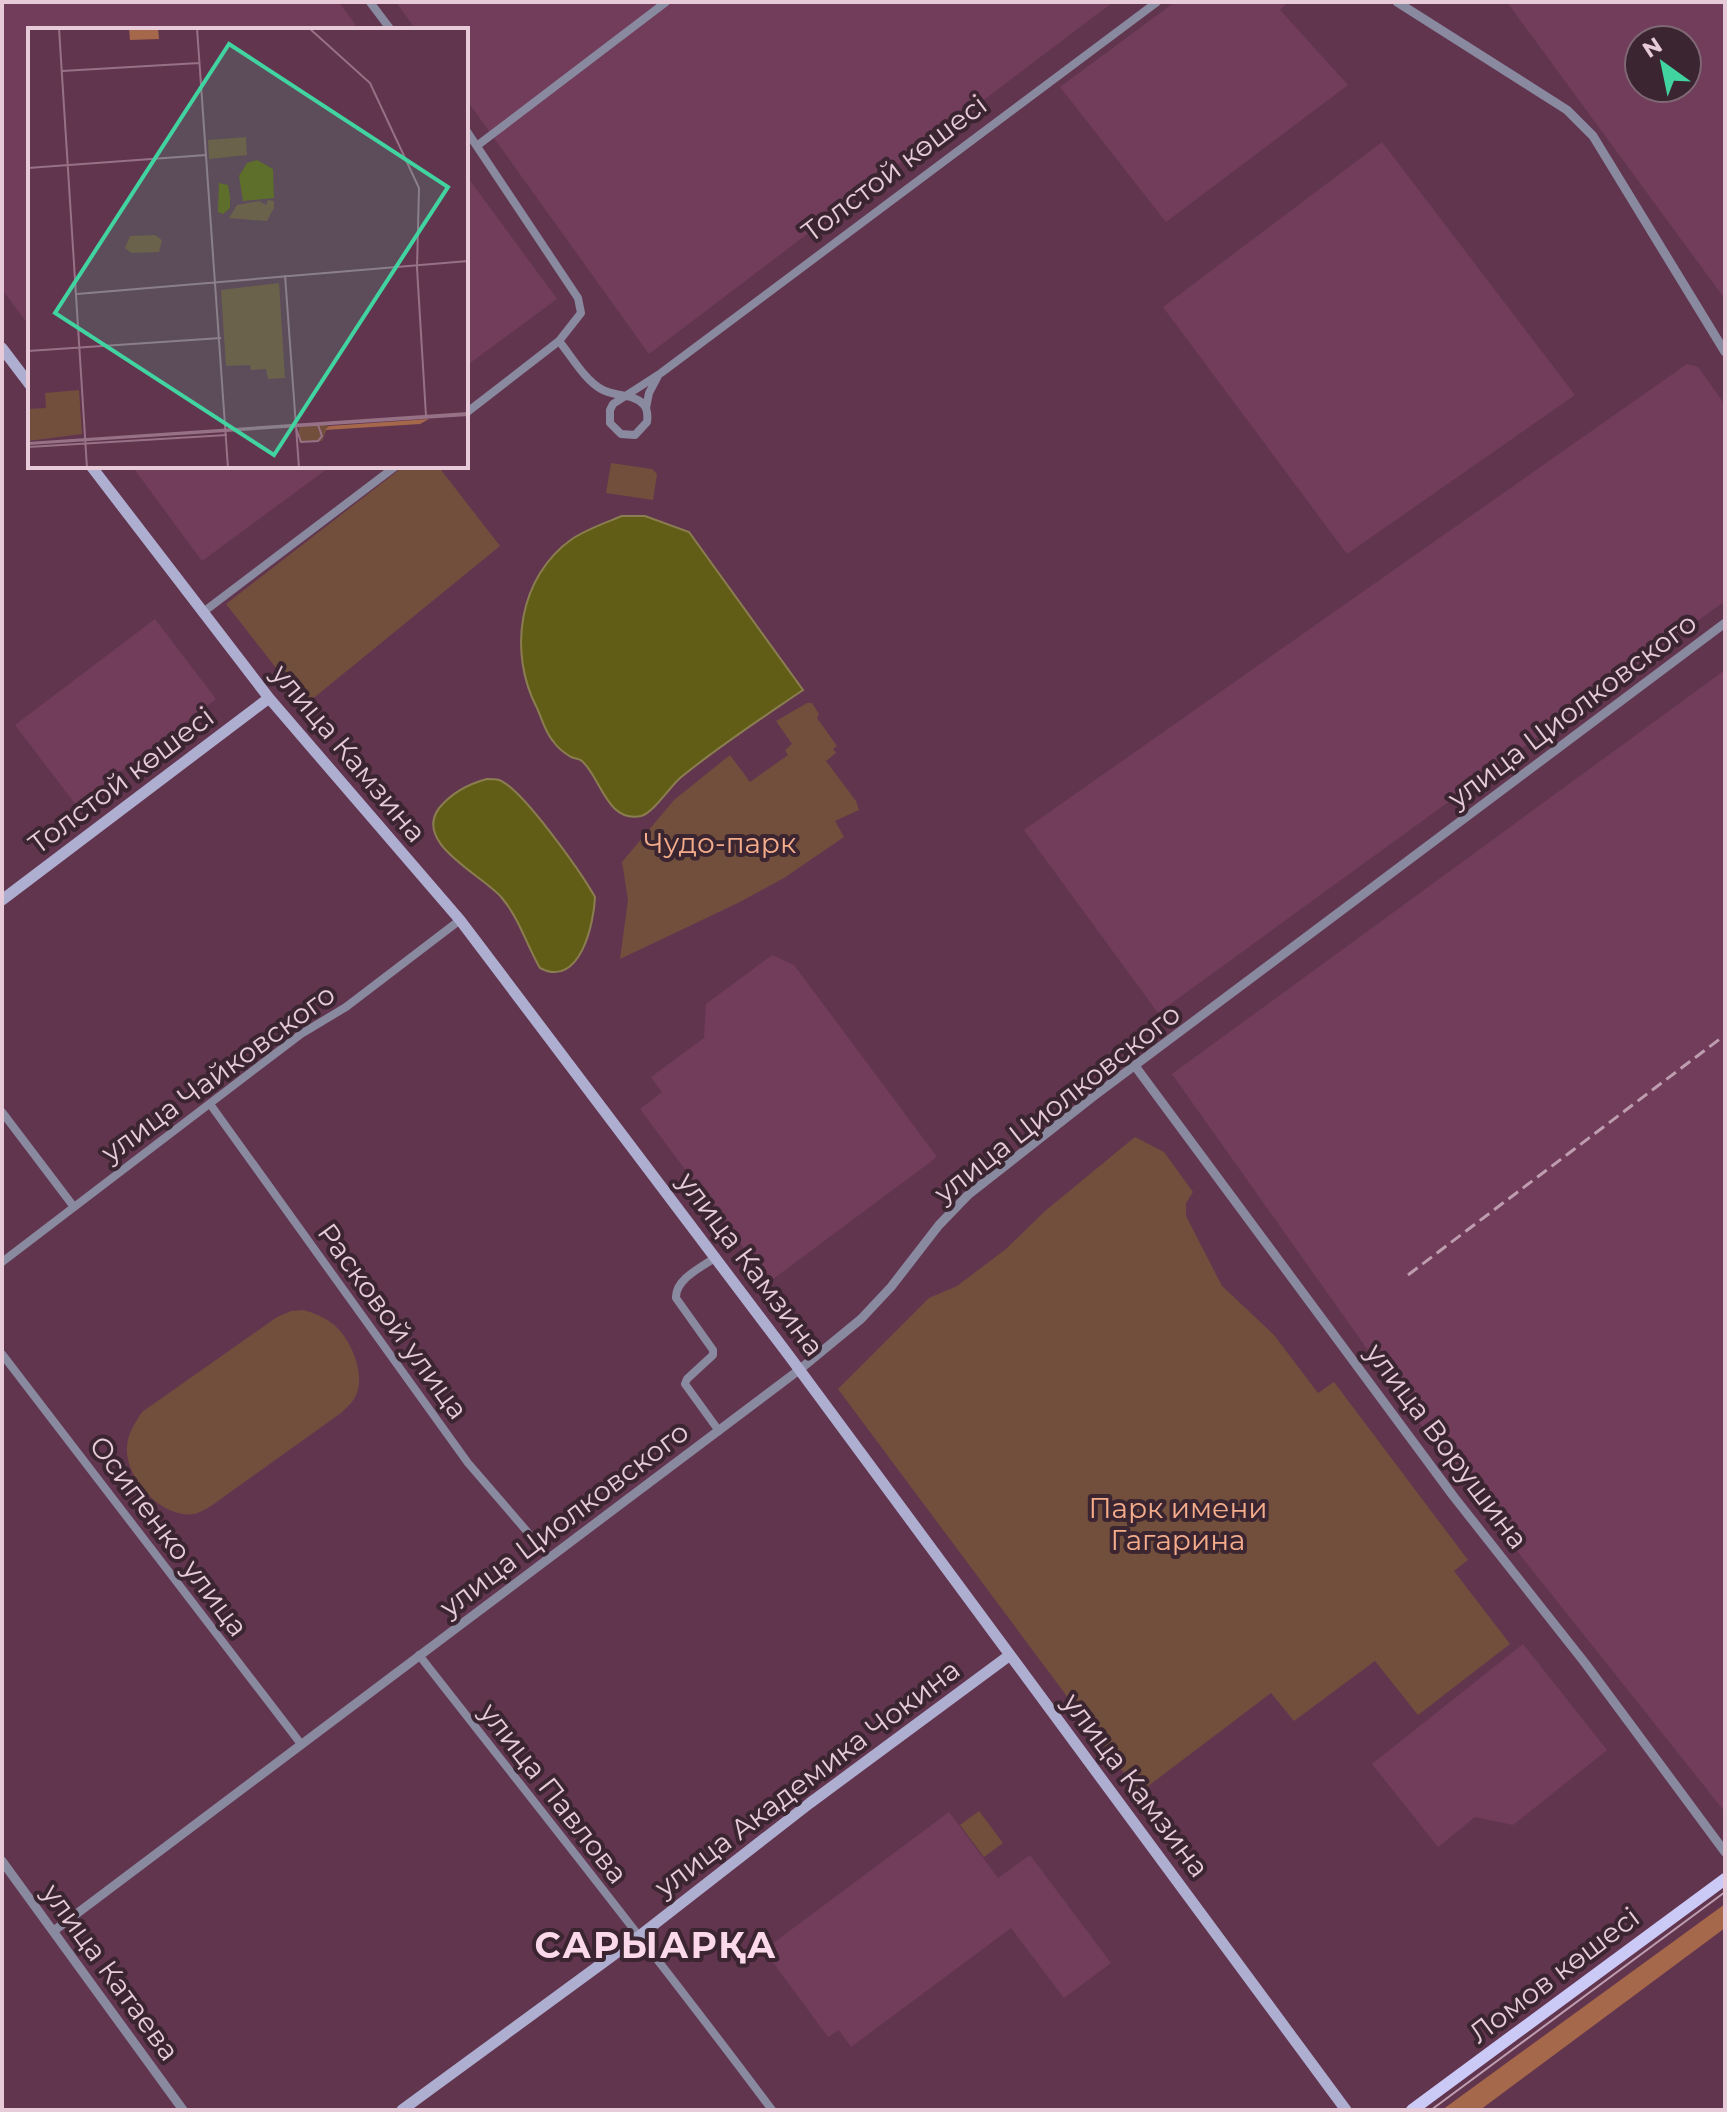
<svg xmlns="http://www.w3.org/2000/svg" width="1727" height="2112" font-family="Montserrat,sans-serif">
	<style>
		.built { fill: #713d5b; fill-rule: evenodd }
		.green { fill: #724e3d }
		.forest { fill: #a5684b }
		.water { fill: #625d16; stroke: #8a7e50; stroke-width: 2 }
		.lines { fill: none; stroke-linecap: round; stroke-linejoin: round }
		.minor { stroke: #8989a0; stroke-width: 8 }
		.tertiary { stroke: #8989a0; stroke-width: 9 }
		.secondary { stroke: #aeaed1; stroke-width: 11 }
		.primary { stroke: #cbcaf7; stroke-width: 12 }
		.tram { stroke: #be9daf; stroke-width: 2 }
		.rail { stroke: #be9daf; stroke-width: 3; stroke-dasharray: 12 6; stroke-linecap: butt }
		.labels { text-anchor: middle; stroke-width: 8; stroke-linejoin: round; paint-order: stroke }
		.street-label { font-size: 28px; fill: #e7cbd9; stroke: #3a2531 }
		.park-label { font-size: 28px; fill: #f4ac8b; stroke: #3a2531 }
		.district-label { font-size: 36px; font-weight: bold; letter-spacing: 2px; fill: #fbd9ea; stroke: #3a2531 }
		.inset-road { fill: none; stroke: #977186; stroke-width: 2 }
		.view { fill: #41d4a1; fill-opacity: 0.15; stroke: #41d4a1; stroke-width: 4 }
		.inset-edge { fill: none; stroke: #e7cbd9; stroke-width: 4 }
	</style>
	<rect width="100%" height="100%" fill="#62354f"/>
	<path class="built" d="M2,2H339L359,30H30V327L2,289Z
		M396,2H1113L649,354L466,99V30H416Z
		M1175,2H1288L1280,10L1348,85L1166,222L1060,87Z
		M1507,2H1725V299ZM1639,40H1687V88H1639Z
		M1382,142L1575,395L1347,554L1163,307Z
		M466,175L557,299L466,366Z
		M1687,364L1698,367L1725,405V601L1158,1013L1024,830Z
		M132,466H331L202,561Z
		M155,619L216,699L76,805L15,725Z
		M1725,670V1812L1458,1477L1172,1074Z
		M772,955L794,965L937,1157L769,1282L640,1109L662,1092L651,1077L704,1038L706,1004Z
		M1523,1644L1607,1750L1513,1825L1475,1817L1438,1847L1372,1764Z
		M949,1812L998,1878L1030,1855L1111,1963L1064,1998L1011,1928L851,2047L839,2030L828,2037L764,1950Z"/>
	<path class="green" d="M611,463L652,469L657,474L653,500L606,493Z
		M404,466H438L500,546L305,705L226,604Z
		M807,703H812L819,714L817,718L837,746L833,749L836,753L826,761L856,801L859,810L835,821L844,837L784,878L738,903L620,959L628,900L622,862L674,800L730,755L750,782L788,755L785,750L792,744L776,721Z
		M1135,1137L1164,1152L1193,1192L1186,1203V1216L1222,1286L1274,1335L1318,1393L1334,1382L1468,1560L1454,1571L1510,1644L1418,1715L1375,1661L1294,1721L1271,1693L1139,1793L838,1389L929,1298L957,1286L1006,1249L1045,1211Z
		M304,1310C314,1313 324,1317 333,1324C351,1338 368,1378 354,1399C351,1404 345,1409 341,1413L211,1506C206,1509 199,1513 194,1514C161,1519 124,1477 127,1446C128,1433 135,1423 142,1412L277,1317L291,1311Z
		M979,1811L1003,1843L984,1857L960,1825Z"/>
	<path class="forest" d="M1725,1904V1928L1480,2110H1442Z"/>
	<path class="water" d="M622,516H645L689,532L803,690C762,718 719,746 680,778C669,788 653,813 641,816C607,823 601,778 582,761C579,758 575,759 571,757C566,754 557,747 553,741C545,732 542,719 537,708C508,653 518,577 572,539C587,529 605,523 622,516Z
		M487,779C491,779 495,779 499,780C522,788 582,874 595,897C594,923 580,989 540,968C527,946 519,918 502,898C483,875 411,843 440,807C452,793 468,784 487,779Z"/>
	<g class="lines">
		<path class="minor" d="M370,2L391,30
			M466,130L578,298L581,313L559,341L466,413
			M478,145L666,2
			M559,341C572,357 584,379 601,389C614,397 633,393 643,404C648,409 648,415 647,422L635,435L621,434L610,423V410L613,404L661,373L1157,2
			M646,408L649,393L658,376
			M202,613L396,466
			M210,1104L468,1463L549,1557
			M2,1112L74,1207
			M716,1257C702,1267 675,1279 676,1298L713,1350V1355L687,1379L685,1384L719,1431
			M2,1262L301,1034L346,1007L460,920
			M2,1354L301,1744
			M419,1655C537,1806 657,1956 772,2110"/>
		<path class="tertiary" d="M1397,2L1567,110L1593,136L1725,352
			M1135,1066L1454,1497L1585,1663L1725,1852
			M2,1861L183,2110
			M55,1930L799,1370L861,1319L891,1287L939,1225L968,1195L1094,1096L1725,623"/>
		<path class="secondary" d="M2,348L30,385
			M91,466L269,698L460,920L790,1357L1346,2110
			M2,900L269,698
			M402,2110L638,1937L810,1803L1010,1655"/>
		<path class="primary" d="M1412,2110L1725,1879"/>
		<path class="tram" d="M1431,2110L1725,1892"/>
		<path class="rail" d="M1408,1275L1725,1035"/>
	</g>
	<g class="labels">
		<g class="street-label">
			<text transform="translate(894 168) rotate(-37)" y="10">Толстой көшесі</text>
			<text transform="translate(1572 710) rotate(-37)" y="10">улица Циолковского</text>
			<text transform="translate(349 753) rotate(50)" y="10">улица Камзина</text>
			<text transform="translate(121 780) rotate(-37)" y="10">Толстой көшесі</text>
			<text transform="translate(218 1073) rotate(-36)" y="10">улица Чайковского</text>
			<text transform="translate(1057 1103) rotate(-38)" y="10">улица Циолковского</text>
			<text transform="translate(751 1264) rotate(53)" y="10">улица Камзина</text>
			<text transform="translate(393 1321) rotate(54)" y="10">Расковой улица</text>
			<text transform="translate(1447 1446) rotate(53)" y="10">улица Ворушина</text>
			<text transform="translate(564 1519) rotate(-37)" y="10">улица Циолковского</text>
			<text transform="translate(169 1536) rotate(53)" y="10">Осипенко улица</text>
			<text transform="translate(807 1778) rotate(-37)" y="10">улица Академика Чокина</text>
			<text transform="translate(1136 1785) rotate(53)" y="10">улица Камзина</text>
			<text transform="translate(554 1793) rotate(52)" y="10">улица Павлова</text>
			<text transform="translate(111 1972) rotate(54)" y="10">улица Катаева</text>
			<text transform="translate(1554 1975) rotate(-37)" y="10">Ломов көшесі</text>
		</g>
		<g class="park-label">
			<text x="720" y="853">Чудо-парк</text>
			<text x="1178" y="1518">Парк имени<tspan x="1178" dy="32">Гагарина</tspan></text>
		</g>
		<g class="district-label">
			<text x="656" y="1958">САРЫАРҚА</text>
		</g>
	</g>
	<g transform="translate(28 28)">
		<rect width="440" height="440" fill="#62354f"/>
		<path d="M218,109L219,127L181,131L180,112ZM240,172L246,173V180L239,193L201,190L209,177L231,173L238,177ZM127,207L134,212L131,224L103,225L97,220L102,208ZM251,255L257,350L240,351L238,341L223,342L222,337L198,338L193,262ZM51,362L54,406L0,413V381L18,380L17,365ZM301,396L294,413L271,414V398Z" fill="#724e3d"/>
		<path d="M101,0H130L131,11L102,12ZM401,391L392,396L297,402L301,398Z" fill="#a5684b"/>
		<path d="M229,132L245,141L246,170L215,173L211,148L219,135ZM191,155L200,157L202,169V180L195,186L190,184Z" fill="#625d16"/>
		<path class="inset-road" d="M31,0L59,440M169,0L200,440M281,0L342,55L391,160L389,240L398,388M34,43L171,35M0,140L178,127M257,247L271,440M49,266L440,233M0,323L193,310M268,400L273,414L290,413L294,408L290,397M0,415L440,385M0,416L440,387M0,419L199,407"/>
		<path class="view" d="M201,16L420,159L246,427L27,285Z"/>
		<rect width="440" height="440" class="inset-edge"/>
	</g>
	<rect width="1727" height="2112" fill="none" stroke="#e7cbd9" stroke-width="8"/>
	<g transform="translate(1663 64) rotate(327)"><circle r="38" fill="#3a2531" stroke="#7f6774" stroke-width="2"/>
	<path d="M0-6L14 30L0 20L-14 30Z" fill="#41d4a1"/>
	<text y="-12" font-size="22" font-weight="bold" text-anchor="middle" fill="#e7cbd9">N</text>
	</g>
</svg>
